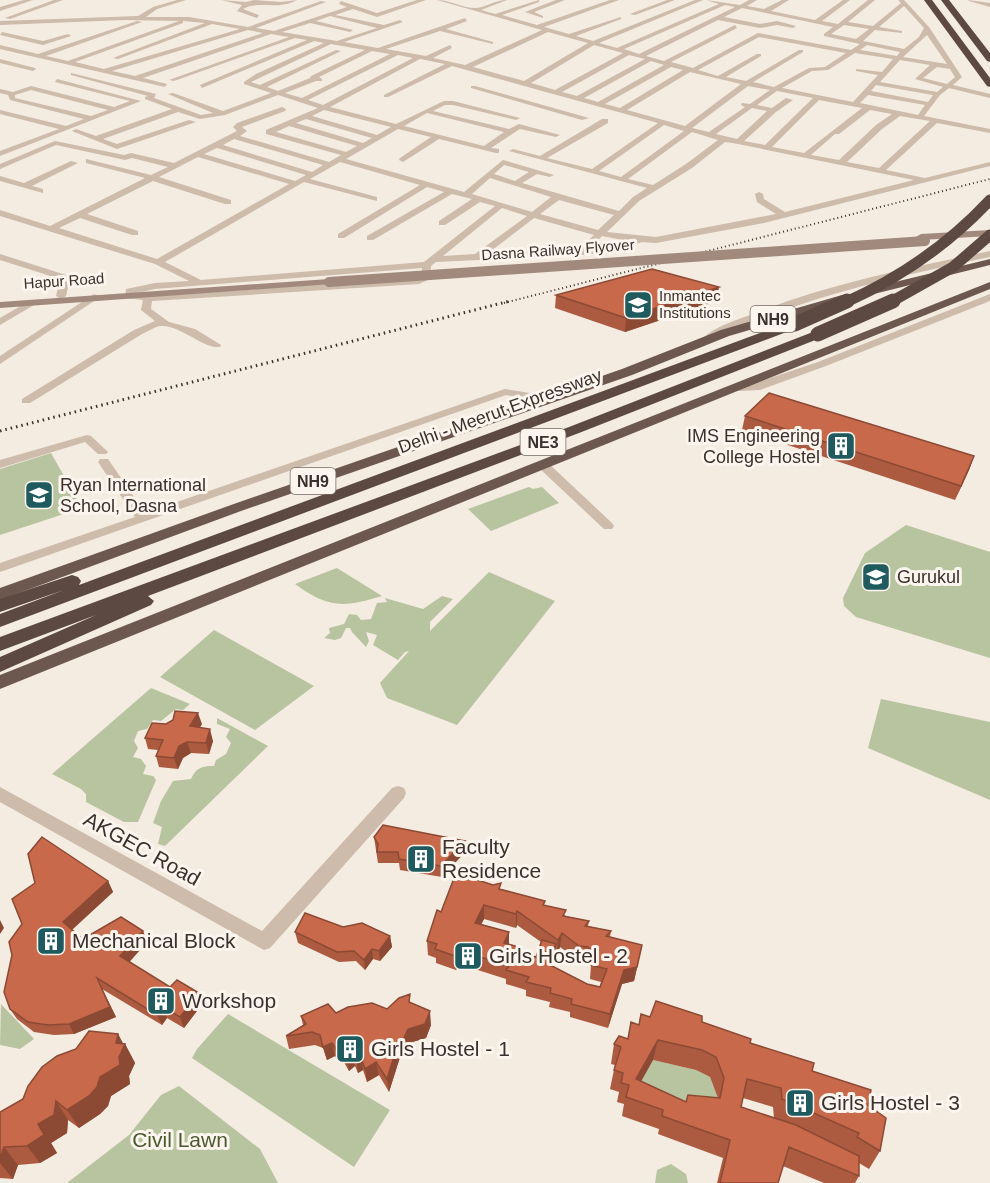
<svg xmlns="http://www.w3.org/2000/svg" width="990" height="1183" font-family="Arial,sans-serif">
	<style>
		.green { fill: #b8c4a0 }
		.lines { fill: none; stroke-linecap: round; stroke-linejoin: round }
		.minor { fill: #cdbbac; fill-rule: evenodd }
		.tertiary { fill: #cdbbac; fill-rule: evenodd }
		.secondary { fill: #a18a7d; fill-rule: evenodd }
		.trunk { fill: #6c584f; fill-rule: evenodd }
		.motorway { fill: #5c4a42; fill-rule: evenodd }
		.rail-far1 { stroke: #3b302b; stroke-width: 2; stroke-dasharray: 1 3; stroke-linecap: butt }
		.rail { stroke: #3b302b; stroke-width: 3; stroke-dasharray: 1.5 4; stroke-linecap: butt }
		.secondary-bridge { stroke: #a18a7d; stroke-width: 10 }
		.motorway-bridge-far1 { stroke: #5c4a42; stroke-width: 11 }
		.motorway-bridge { stroke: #5c4a42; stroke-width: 15 }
		.wall { fill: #ac5a40; fill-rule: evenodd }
		.shaded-wall { fill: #8c4a34 }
		.building { fill: #c8694b; stroke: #8c4a34; stroke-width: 1.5; fill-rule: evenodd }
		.labels { text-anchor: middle; stroke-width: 6; stroke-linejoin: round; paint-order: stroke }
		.far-street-label { font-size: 15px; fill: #3b302b; stroke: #fbf5ee }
		.far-poi-label { font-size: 15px; fill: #3b302b; stroke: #fbf5ee; text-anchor: start }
		.shield { fill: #fbf5ee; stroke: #756b66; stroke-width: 1.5 }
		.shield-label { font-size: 16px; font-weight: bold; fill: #3b302b }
		.street-label { font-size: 18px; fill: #3b302b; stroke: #fbf5ee }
		.poi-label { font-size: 18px; fill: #3b302b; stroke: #fbf5ee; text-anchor: start }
		.near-poi-label { font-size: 21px; fill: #3b302b; stroke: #fbf5ee; text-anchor: start }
		.near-street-label { font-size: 21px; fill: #3b302b; stroke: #fbf5ee }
		.near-park-label { font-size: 21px; fill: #4a5a2e; stroke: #fbf5ee }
	</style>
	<rect width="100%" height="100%" fill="#f4ebe1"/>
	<path class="green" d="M51,453L82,508L0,535V469Z
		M529,487L533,489L542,487L559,503L491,531L468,509Z
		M906,525L990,552V658L856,617L844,606L843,598L865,553Z
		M337,568L382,596C343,608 328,608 295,584Z
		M489,572L555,601L457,725L387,698L380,683L409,651L405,652L398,660L373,645L377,635L366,632L369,641L366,647L352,632L350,628H346L341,638L335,640L324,638L330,633L329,628L344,624L349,614L357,615L361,620L371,619L377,603L387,602L385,598L423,609L442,596L453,599L430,622V631Z
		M214,630L314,686L255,730L160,677Z
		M151,688L190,704L183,710L176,709L161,721L153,720L147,729L138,731L134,741L138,748L133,757L141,759L146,766L143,774L153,776L156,780L138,822H124L86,802V794L81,789L52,774Z
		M881,699L990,722V800L868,748Z
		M217,718L268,746L165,846L158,844L162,827L153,823L161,801L173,781L191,779C196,768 201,766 214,766L216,760L226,754L231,743L226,737L230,729L217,724Z
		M1,1004L34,1039L20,1049L0,1045Z
		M228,1014L390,1110L354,1167L192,1058L197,1049Z
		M653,1060L696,1070L710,1077L718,1097L714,1117L681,1121L632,1098Z
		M179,1086L260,1149L278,1183H67L129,1135L161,1095Z
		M671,1164L686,1174L688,1183H655L657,1170Z"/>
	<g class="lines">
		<path class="minor" d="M24,0H33L0,11V7Z
			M54,0H63L10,19L5,18Z
			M177,0H186L157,9L146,17H189L248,27L321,1L326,2L256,28L274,31L347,7L339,4L341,1L377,13L417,0H426L377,17L353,9L335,15L384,25L400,20L403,22L344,42L378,48L465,18L467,21L446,29L493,42V44L440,31L386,49L426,56L450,45L452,48L433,58L465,65L542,30L437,0C450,0 462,8 475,8C485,8 495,0 507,0L481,10L495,14L539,0V2L502,15L537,25L610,0H619L544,27L569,34L621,17V19L576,36L593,41L695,0H703L599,43L617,48L719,4L706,0L740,5L749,0H757L747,6L764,9L782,0H789L771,11L815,20L843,0H850L822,21L838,24L868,0H875L848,22L873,26L901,3L898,0H904L929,27L962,77L953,85L990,94V98L949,88L940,95L924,116L990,129V133L937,123L886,170L925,178L990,162V166L764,223L656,243L642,242L604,253L581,255L436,262L431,266L430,279L419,284L152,301L151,309L169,322L195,329L221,345L220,347C203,349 180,324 160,326C154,327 147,332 142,334L30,403H22V399L134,330L155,321L141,310L143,300L125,298L126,289L155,283L189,281L155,264L0,216V210L50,226L145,178L86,163V159L151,175L168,167L132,158L125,160L56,145L0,169V164L55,141L124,155L131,153L174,163L237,131L233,127L237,123L282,107L286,109L285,111L242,127L247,131L240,136L329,162L341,155L266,134V130L318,108L278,95L225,115L200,119L178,112L103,139L117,144L189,120L196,122L117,149L72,131L76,129L96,136L172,109L145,99V97L148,96L71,75V73L156,94L154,98L201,115L213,113L168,94L173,93L223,111L271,93L244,84V82L256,74L324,43L314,41L202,88L200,85L307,40L295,38L174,81L169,80L289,37L271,34L143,78L167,84L165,87L0,49V45L38,54L137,21L142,22L46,56L68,61L179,21L125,20L0,25V21L138,16L153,7ZM725,5L735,7L639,54L624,49ZM904,6L924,28L919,37L904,49L863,41L875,30L902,33V31L879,27ZM742,8L833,27L824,34V36L860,44L851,50L758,33L693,68L671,62L737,28L735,25L664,61L646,56L718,20L760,28L777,25L793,28L796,26L777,21L760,24L724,17ZM330,16L377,28L337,41L282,32L310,23L350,32L353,30L316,21ZM183,21L205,23L113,58L118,59L212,24L240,29L104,69L75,62L183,23ZM844,25L869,29L856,39L831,34ZM248,30L263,33L135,76L112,71ZM548,32L588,43L524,81L473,67ZM927,35L947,64L903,57ZM759,37L846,53L825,67L809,68L774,87L753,82L803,52V50H799L746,81L726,77L761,56V54H757L718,76L698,70ZM331,44L365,50L311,76L310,78L278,91L267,87L341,51L336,50L260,85L251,82ZM594,45L623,53L555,90L531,83ZM867,45L900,52L897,56L860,50ZM372,51L390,54L302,98L285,93L316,81H322V79L319,77ZM855,53L893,59L882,72L856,69V71L878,75L853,102L782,88L812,71L828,70ZM398,55L413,58L323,105L308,100ZM629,55L645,59L577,96L562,92ZM420,59L445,64L384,95V97H388L452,66L658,123L592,169L547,158L608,123V119H602L540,156L513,149L509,151L647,188L633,197L619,211L522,183L537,174L550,177L554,175L503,160L464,192L346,159L398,129L431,137L400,158L399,160L403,162L439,139L496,153H499V149L491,148L520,129L556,137L560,135L519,124L509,129L433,111L445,105H453L516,120L520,118L453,101H444L396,124L330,107ZM900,60L930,65L915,79L943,87L937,92L880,82ZM651,61L664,65L598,102L584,98ZM671,67L683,70L620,108L605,104ZM937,67L950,69L955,77L947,84L923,78ZM690,72L741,84L685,126L627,110ZM876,85L933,95L928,102L871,91ZM748,86L770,90L750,104L742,103L741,105L745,107L709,132L692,128ZM777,91L813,98L765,145L744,141L776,112L793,100L786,98L772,108L757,105ZM868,95L925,105L918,115L860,103ZM819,100L862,108L804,153L772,147ZM752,108L767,111L737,139L716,134ZM324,110L391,127L377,135L312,116ZM870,110L892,114L876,125L839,160L811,155L835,134H839ZM427,113L504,132L484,146L404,126ZM900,116L930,121L879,168L847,162L882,129ZM306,119L372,138L363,143L296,123ZM664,125L684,131L621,177L599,171ZM289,126L357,146L346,152L276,132ZM692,132L718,140L686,164L653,185L628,179ZM234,139L323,165L312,172L223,145ZM725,142L738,144L914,180L785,212L764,199L763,194L759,192L755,194L757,202L776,214L656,237L607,232L639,201L692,168ZM217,148L306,175L295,181L204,154ZM198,157L289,184L157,259L59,228L80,218L132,235H138V231L87,214L153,181L225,204H231V200L159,177ZM340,162L420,185L338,234V238H344L427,187L444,192L367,236V240H373L452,194L472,199L439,221V225H445L480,202L495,206L424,262L201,280L165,262L304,182L377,201V197L310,179ZM504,165L529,172L515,181L494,174ZM490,178L551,197L532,212L472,194ZM559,200L614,215L598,230L540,214ZM502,208L527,216L475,254L443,256ZM534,218L594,235L579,249L487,254ZM602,236L628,241L590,249ZM422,268V276L417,278L158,296L133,294L155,289Z
			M221,0L246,2L254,0L281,2L297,0C277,11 258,0 243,9L259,15L257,18L237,11L242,5Z
			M556,0H565L534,12L543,16V18L525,12Z
			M667,0H675L635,15L630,14Z
			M968,0L990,3V7L969,1Z
			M2,32L43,41L68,34L71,36L43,45L0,35Z
			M0,59L35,68L36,69L33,71L0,63Z
			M57,79L141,101L0,156V151L59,129L0,114V110L66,126L84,119L10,100L8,95L0,93V89L13,92L31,86L114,107L130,101L55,82ZM31,90L108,110L91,116L15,98V95Z
			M471,86H475L589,118L582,120L471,88Z
			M71,161L78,163L32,186L43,189V193L0,181V176L24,183Z
			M0,254L66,275L70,279L66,296L61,299L56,296L60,279L0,260Z
			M94,294L97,295V299L0,364V356Z
			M31,300L36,303L34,305L0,325V318Z
			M505,389L548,396L553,399L548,402L506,395L0,572V563L135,517L98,462L100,459H108L145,513Z
			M87,435L91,436L106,450L108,452L106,454H98L85,442L0,468V460Z
			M543,461L547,462L612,523L614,526L612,529H604L539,468L537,465Z
			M398,786L404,788L406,793L404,798L270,948L264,950L0,802V787L262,931L392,788Z"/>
		<path class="tertiary" d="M990,251V257C895,277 802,297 714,339L710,340L704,337C715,327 736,320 750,315C827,284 909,268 990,251Z
			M990,294V301L826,366L760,390L739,391L733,387L739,383H755L818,362Z"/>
		<path class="secondary" d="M990,230V236L921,240L916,237L921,234Z
			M329,279L334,282L333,284L0,308V302Z"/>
		<path class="trunk" d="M990,259V265L870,295L864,291L866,289Z
			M990,282V289L0,689V675Z
			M842,295L846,296V302L729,336L632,375L241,511L0,600V588L231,505L622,369L721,330Z"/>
		<path class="motorway" d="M924,0H932L990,78V87L987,86Z
			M941,0H949L990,53V62L987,61Z
			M795,320L802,324L800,327L0,627V614L64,590L0,612V599L72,575L78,577L81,581L79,585Z
			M818,330L823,331L825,334L823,337L579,433L148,596L154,601L151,605L0,672V657L96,615L0,651V637L569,427Z"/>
		<path class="rail-far1" d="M504,303L990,179"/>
		<path class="rail" d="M0,431L510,301"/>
		<path class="secondary-bridge" d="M329,282L925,241"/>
		<path class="motorway-bridge-far1" d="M844,303C900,278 948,245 990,200
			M889,303L953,267L990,235"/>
		<path class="motorway-bridge" d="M795,324L847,301
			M818,334L893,301"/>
	</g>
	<path class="wall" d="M556,295L717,301L625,332L555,308Z
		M745,416L974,456L969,470L955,500L742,430Z
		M166,724H202L199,728L213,741L209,754L191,753L183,758L178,769L159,767L156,756L158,750L148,749L145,738Z
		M374,837L465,841V852L442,877L400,870L399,863H378Z
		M108,881L113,892L72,930L83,939L143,931L147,942L129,962L170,987L199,993L203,1003L184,1028L167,1018L162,1025L102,989L116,1017L74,1034L54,1035L34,1032L17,1019L10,1009Z
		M501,889L545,901L544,905L566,916L589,921L588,926L611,931L610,937L639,959L634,981L622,984L608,1028L570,1017V1012L549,1007L550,1002L526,996V990L506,984V979L459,964L456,970L436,963V958L428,955L427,941L441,912ZM484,919L516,928L517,925L541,942L536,957L523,953L509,944V932L481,924ZM560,947L578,960L586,961L591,965L590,979L601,982L600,987L587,984L551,965L555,958V953L557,954Z
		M343,927L390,936L392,947L380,961L373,959L365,970L356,961L339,962L298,943L295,932Z
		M411,1003L431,1025L426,1038L409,1043L404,1056L400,1057L389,1092L379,1075L367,1082L363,1070L358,1073L355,1066L349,1071L342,1059L339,1062L335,1056L327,1060L323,1048L315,1045L289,1049L286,1036L303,1025L301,1016L387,1009Z
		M650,1017L702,1022L812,1071L868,1105L880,1151L869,1169L859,1163V1176L855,1183H824L783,1166L778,1183H717L723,1158L658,1134L659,1129L622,1116L624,1104L617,1102L619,1092L610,1089L615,1065L611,1064L614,1044L628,1039L639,1025ZM653,1060L696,1070L710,1077L718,1098L686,1102L641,1081ZM743,1098L773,1107L774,1118L741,1107Z
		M118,1034L123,1044H125L135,1063L129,1076L130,1084L111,1096L108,1106L100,1114L79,1128L68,1120L67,1133L51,1143L57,1153L40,1163L18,1165L13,1179L0,1178V1112L23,1099Z"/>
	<path class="shaded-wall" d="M719,287L717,301L625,332L626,318Z
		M974,456L969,470L955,500L961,486Z
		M198,713L202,724L194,737L190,726Z
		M210,729L213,741L209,754L206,743Z
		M187,742L191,753L183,758L178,769L174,758L179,746Z
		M465,841V852L442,877L441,866Z
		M108,881L113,892L68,933L63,922Z
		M484,905V919L475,937V923Z
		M517,911V925L516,928V914Z
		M0,920L4,928L0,934Z
		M143,931L147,942L125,967L120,956Z
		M509,932V946L504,943Z
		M562,933L560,947L557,954L558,940Z
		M390,936L392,947L380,961L379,951Z
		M556,944L555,958L550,967L551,953Z
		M642,945L634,981L622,984L608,1028L610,1014L624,970Z
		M372,949L373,959L365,970L364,960Z
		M458,950L459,964L456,970L455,956Z
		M97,978L116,1017L74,1034L69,1024Z
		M199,993L203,1003L184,1028L180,1017Z
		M163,1007L167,1018L162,1025L157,1015Z
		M430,1011L431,1025L426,1038L409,1043L404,1056L400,1057L389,1092L387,1079L398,1044L408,1029Z
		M118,1034L124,1045L125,1044L135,1063L129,1076L130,1084L111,1096L108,1106L100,1114L79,1128L67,1110L100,1077L116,1043Z
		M658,1040L653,1060L632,1098L636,1079Z
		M332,1043L335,1056L327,1060L323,1047Z
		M340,1046L342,1059L339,1062L336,1049Z
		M352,1053L355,1066L349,1071L346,1058Z
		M361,1057L363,1070L358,1073L356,1059Z
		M376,1062L379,1075L367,1082L365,1069Z
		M56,1101L68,1120L67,1133L51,1143L57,1153L40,1163L27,1146L38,1124Z
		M4,1147L18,1165L13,1179L0,1163V1159Z"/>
	<path class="building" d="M652,269L719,287L626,318L556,295Z
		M769,393L974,456L961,486L745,416Z
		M175,711L198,713L190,726L210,729L206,743L187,742L179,746L174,758L156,756L163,740L145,738L152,723L166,724L173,720Z
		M383,825L465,841L441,866L399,859L398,852H377L378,844L374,837Z
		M42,837L108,881L63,922L83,939L121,917L143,931L120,956L170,987L177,980L199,993L180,1017L163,1007L157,1015L97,978L110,1007L69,1024L48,1025L28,1022L10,1009L4,992L12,955L9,942L22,924L12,899L35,883L28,854Z
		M456,873L493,885L501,883L499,889L545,901L543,905L566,910L563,916L589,921L585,926L611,931L606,936L642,945L637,967L624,970L610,1014L571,1004L572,999L550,993L551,988L526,982L529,977L506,970L509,966L458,950L455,956L435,949L437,944L427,941L437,910L441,912ZM484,905L516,914L517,911L558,940L562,933L579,946L588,947L595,953L591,965L607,969L600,987L587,984L546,963L550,956L543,951L551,953L556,944L542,940L536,957L523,953L515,946L504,943L509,932L475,923Z
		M305,913L343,927L362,923L390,936L379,951L372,949L364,960L354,951L337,952L295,932Z
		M410,994L409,1002L430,1011L425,1024L408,1029L402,1042L398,1044L387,1079L376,1062L365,1069L361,1057L356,1059L352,1053L346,1058L340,1046L336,1049L332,1043L323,1047L320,1035L312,1032L286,1036L306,1024L301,1016L328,1004L336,1013L348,1007L372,1003L387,1009L399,998Z
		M656,1001L702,1016V1022L751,1039L750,1043L814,1063L812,1071L871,1090L868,1105L886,1118L880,1151L857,1137L859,1133L782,1099L781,1088L747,1079L741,1107L796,1125L859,1156V1176L789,1147L778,1183H720L730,1140L662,1116L663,1110L626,1097L629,1085L621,1083L623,1073L614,1070L621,1047L614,1044L619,1036L628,1039L631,1022L639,1025L641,1014L650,1017ZM658,1040L702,1050L716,1057L724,1078L720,1098L688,1095L686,1102L636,1079Z
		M89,1031L118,1034L116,1043L125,1044L119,1057L120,1065L100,1077L97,1087L89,1096L67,1110L56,1101L54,1115L38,1124L44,1135L27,1146L4,1147L0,1159V1112L23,1099L28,1086L42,1067L57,1056L76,1049Z"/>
	<defs>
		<g id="university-square" transform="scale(1.5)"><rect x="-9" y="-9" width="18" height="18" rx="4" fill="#1f5a5e" stroke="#fbf5ee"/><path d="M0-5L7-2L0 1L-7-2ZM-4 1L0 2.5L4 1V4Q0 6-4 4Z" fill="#fff"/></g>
		<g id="building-square" transform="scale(1.5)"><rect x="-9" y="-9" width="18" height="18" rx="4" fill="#1f5a5e" stroke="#fbf5ee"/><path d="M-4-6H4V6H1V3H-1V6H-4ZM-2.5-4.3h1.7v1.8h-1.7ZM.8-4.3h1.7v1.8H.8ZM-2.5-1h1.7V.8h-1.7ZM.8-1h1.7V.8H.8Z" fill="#fff"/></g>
		<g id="school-square" transform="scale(1.5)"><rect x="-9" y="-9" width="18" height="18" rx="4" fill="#1f5a5e" stroke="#fbf5ee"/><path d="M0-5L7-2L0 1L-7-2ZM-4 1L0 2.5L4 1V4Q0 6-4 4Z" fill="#fff"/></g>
	</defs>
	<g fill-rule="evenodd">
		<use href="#university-square" x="638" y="305"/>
		<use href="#building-square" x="841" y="446"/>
		<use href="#school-square" x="39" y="495"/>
		<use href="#school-square" x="876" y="577"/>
		<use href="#building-square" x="421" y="859"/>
		<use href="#building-square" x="51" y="941"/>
		<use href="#building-square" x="468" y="956"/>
		<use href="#building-square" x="161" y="1001"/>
		<use href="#building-square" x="350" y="1049"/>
		<use href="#building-square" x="800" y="1103"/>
	</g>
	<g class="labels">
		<g class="far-street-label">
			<text transform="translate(558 250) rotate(-4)" y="5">Dasna Railway Flyover</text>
			<text transform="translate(64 281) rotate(-4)" y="5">Hapur Road</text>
		</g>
		<g class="far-poi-label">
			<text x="659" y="301">Inmantec<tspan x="659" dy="17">Institutions</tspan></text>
		</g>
		<g class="shield">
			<rect x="750.5" y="306" width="45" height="26" rx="4.5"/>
			<rect x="520.5" y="429" width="45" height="26" rx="4.5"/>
			<rect x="290.5" y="468" width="45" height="26" rx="4.5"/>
		</g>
		<g class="shield-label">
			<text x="773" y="325">NH9</text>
			<text x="543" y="448">NE3</text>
			<text x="313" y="487">NH9</text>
		</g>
		<g class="street-label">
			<text transform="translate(500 411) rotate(-20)" y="6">Delhi - Meerut Expressway</text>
		</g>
		<g class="poi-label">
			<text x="820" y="442" text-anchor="end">IMS Engineering<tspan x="820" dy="21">College Hostel</tspan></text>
			<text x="60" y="491">Ryan International<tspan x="60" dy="21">School, Dasna</tspan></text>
			<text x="897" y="583">Gurukul</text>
		</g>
		<g class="near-poi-label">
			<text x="442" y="854">Faculty<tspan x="442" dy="24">Residence</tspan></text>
			<text x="72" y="948">Mechanical Block</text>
			<text x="489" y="963">Girls Hostel - 2</text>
			<text x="182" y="1008">Workshop</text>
			<text x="371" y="1056">Girls Hostel - 1</text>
			<text x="821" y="1110">Girls Hostel - 3</text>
		</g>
		<g class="near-street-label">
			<text transform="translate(142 849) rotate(29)" y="7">AKGEC Road</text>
		</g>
		<g class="near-park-label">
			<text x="180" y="1147">Civil Lawn</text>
		</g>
	</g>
</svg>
